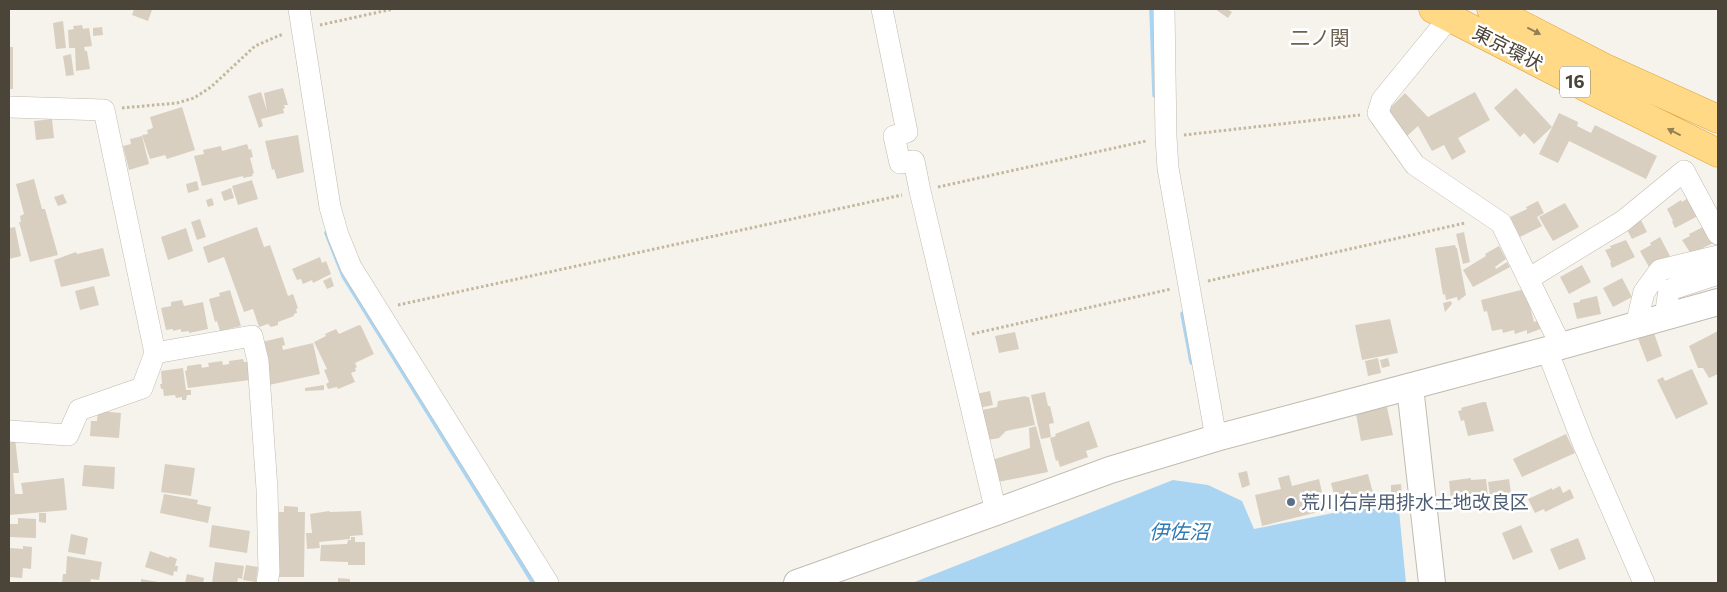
<svg xmlns="http://www.w3.org/2000/svg" width="1727" height="592" font-family="Commissioner,'Noto Sans JP',sans-serif">
	<style>
		.water { fill: #a9d4f2 }
		.lines { fill: none; stroke-linecap: round; stroke-linejoin: round }
		.stream { stroke: #a9d4f2; stroke-width: 5.5 }
		.building { fill: #d8cfc1 }
		.minor-casing { stroke: #c2bbae; stroke-width: 22 }
		.tertiary-casing { stroke: #c2bbae; stroke-width: 28 }
		.trunk-casing { stroke: #e0a43c; stroke-width: 29 }
		.path { stroke: #c4b79f; stroke-width: 3; stroke-dasharray: 2.5 2.5; stroke-linecap: butt }
		.minor { stroke: #fff; stroke-width: 21 }
		.tertiary { stroke: #fff; stroke-width: 26 }
		.trunk { stroke: #ffd985; stroke-width: 28 }
		.oneway { fill: #938057 }
		.service-dot { fill: #5c6f8a; stroke: #fff; stroke-width: 2 }
		.labels { text-anchor: middle; stroke-width: 5; stroke-linejoin: round; paint-order: stroke }
		.shield { fill: #fff; stroke: #817c74; stroke-width: 1 }
		.shield-label { font-size: 18px; font-weight: bold; fill: #4b4439 }
		.street-label { font-size: 19px; fill: #4b4439; stroke: #fff }
		.service-label { font-size: 19px; fill: #4e5e75; stroke: #fff; text-anchor: start }
		.neighbourhood-label { font-size: 20px; fill: #6e6250; stroke: #fff }
		.water-label { font-size: 20px; font-style: italic; fill: #2e7ab2; stroke: #fff }
	</style>
	<rect width="100%" height="100%" fill="#f6f3ec"/>
	<path class="water" d="M1173,480L1208,485L1242,501L1254,529L1398,500L1406,583H912Z"/>
	<g class="lines">
		<path class="stream" d="M1152,9L1155,95
			M327,233L344,276L534,583
			M1183,314L1192,362"/>
	</g>
	<path class="building" d="M134,9L152,10L148,21L132,15Z
		M1215,9H1227L1232,12L1228,18Z
		M63,21L66,48L56,49L53,23Z
		M82,25L83,29L89,28L92,46L84,47L85,51H87L90,69L76,71L75,48H69L68,30L74,29L73,26Z
		M102,27L103,35L93,36V28Z
		M9,47H13V89H9Z
		M71,54L74,75L66,76L63,56Z
		M283,88L288,105H284L285,108L283,109L284,113L261,119L263,126L259,128L248,96L261,92L267,111L264,93Z
		M1516,88L1552,127L1534,144L1524,133L1520,137L1494,108Z
		M1475,92L1490,120L1458,138L1466,152L1452,160L1444,145L1432,151L1418,126L1406,137L1388,110L1405,93L1428,117Z
		M182,107L195,150L167,159L165,155L150,159L142,135L148,134L147,130L153,128L150,117Z
		M1559,113L1578,122L1577,126L1591,133L1595,125L1657,156L1646,179L1569,141L1558,163L1539,154Z
		M52,119L54,138L36,140L34,121Z
		M298,135L304,172L277,179L274,169L272,170L265,141Z
		M142,136L149,164L129,170L123,146L131,144L130,139Z
		M247,144L249,150L251,149L253,157L250,158L254,173L252,174L253,176L243,178V176L202,186L194,156L204,154L203,150L221,146L222,151Z
		M34,179L42,209H45L58,255L30,262L19,222H21L20,216L24,214L16,184Z
		M252,180L258,199L238,205L232,186Z
		M197,181L199,190L188,193L186,184Z
		M231,188L234,198L224,201L221,192Z
		M63,194L67,203L58,206L54,197Z
		M212,198L214,205L208,207L206,200Z
		M1688,198L1698,216L1675,228L1672,222L1673,221L1667,209L1681,200L1682,202Z
		M1538,201L1544,213L1537,217L1542,226L1520,237L1510,217L1527,209L1526,207Z
		M1565,203L1579,227L1553,241L1539,217Z
		M200,219L206,237L197,240L191,222Z
		M1641,220L1647,232L1632,239L1626,228Z
		M1705,226L1713,243L1691,254L1682,240L1690,236L1689,234Z
		M15,227L21,256L9,259V228Z
		M257,227L264,247L270,245L288,296L293,294L298,308L296,309L297,313L294,314V316L278,322V325L271,327L268,324L259,327L253,309L244,312L224,257L208,263L203,247Z
		M186,228L193,251L168,260L161,237Z
		M1464,232L1470,262L1463,264L1456,234Z
		M1660,237L1670,256L1649,267L1640,251L1651,245L1650,243Z
		M1626,240L1635,257L1612,268L1610,263L1611,262L1605,250L1611,248L1610,246Z
		M1455,245L1456,248H1457L1466,295L1458,301L1457,297L1446,300L1445,294L1443,295L1435,248Z
		M1499,246L1506,259L1495,267L1496,269L1507,262L1510,267L1473,287L1463,270L1486,256L1485,254Z
		M103,248L110,276L61,287L54,260L76,252L77,254Z
		M320,257L322,263L326,261L331,274L313,283L312,280L303,284L301,279L297,280L292,269Z
		M1582,265L1591,282L1569,294L1560,277Z
		M331,277L334,286L327,289L323,281Z
		M1622,278L1632,297L1613,307L1603,288Z
		M94,286L99,305L80,310L75,291Z
		M1525,289L1534,322L1540,320L1543,328L1527,334V330L1515,334L1514,330L1503,333L1502,329L1492,331L1487,311L1484,312L1481,300Z
		M230,290L241,326L220,331L217,321L215,322L209,299L220,296L219,293Z
		M1597,296L1601,314L1577,319L1573,303L1580,302V300Z
		M182,300L184,306L203,302L208,329L189,333V331L181,332V329L173,331V329L166,330L161,308L171,306V302Z
		M1451,301L1452,304L1445,312L1443,303Z
		M1390,319L1398,353L1362,360L1355,325Z
		M359,325L361,326L374,354L355,363L357,367L355,368L356,371L351,373L355,382L338,389L337,387L328,389L326,384L329,382L324,370L327,369L314,342L326,336L325,334L336,329L339,334Z
		M1653,330L1662,356L1647,362L1637,336Z
		M1718,331V374L1709,378L1703,368H1698L1689,346Z
		M1015,332L1019,349L999,353L995,336Z
		M283,337L285,345L282,346L283,350L313,343L320,374L269,385L262,342Z
		M1378,358L1381,373L1368,376L1365,361Z
		M1388,358L1390,366L1382,368L1380,360Z
		M243,359L244,362H247L250,380L188,388L185,371L187,370V366L201,364L202,368L206,367H209L208,363L222,361L223,365L229,364V361Z
		M183,368L186,390H191V395H187L186,400H182V397L176,398L175,395L164,396L163,389H161L160,384H162L161,371Z
		M1692,369L1708,404L1676,419L1657,380L1663,377L1665,381Z
		M324,385V390L305,391V388Z
		M990,391L993,405L979,408L976,394Z
		M1045,392L1048,406H1050L1054,423L1049,424L1051,437L1041,439L1031,395Z
		M1026,396V397H1029L1035,425L1006,431L999,438L988,440L982,410L997,407L998,401Z
		M1483,402H1486L1494,431L1468,436L1464,420L1461,421L1458,411L1462,410L1461,408L1464,407Z
		M1387,407L1393,435L1361,441L1356,414Z
		M98,411L121,413L119,438L90,436L91,421H97Z
		M1089,421L1098,447L1086,451L1088,457L1060,467L1058,460L1056,461L1050,438L1056,436L1055,434Z
		M1036,426L1048,472L998,482L992,460L1030,448L1029,428Z
		M1566,434L1575,453L1522,477L1513,459Z
		M15,438L19,473H13L15,494H23L21,483L64,478L67,510L9,515V439Z
		M165,464L195,468L191,496L161,492Z
		M84,465L115,467L114,489L82,486Z
		M1247,471L1250,485L1242,488L1238,473Z
		M1368,474L1374,497L1337,506L1331,483Z
		M1289,475L1292,486L1319,479L1326,510L1262,526L1255,495L1281,489L1278,478Z
		M1471,478V480L1486,479L1489,505L1452,509L1449,481Z
		M1509,479L1511,493L1490,496L1488,482Z
		M1401,484L1402,495L1391,496V485Z
		M1560,486L1563,493L1570,489L1574,498L1545,512L1544,509L1535,513L1528,499L1552,488V490Z
		M164,494L198,500L197,504L211,507L208,523L160,513Z
		M284,506L298,507V512H305L304,577H279V512H284Z
		M329,511L330,512L361,511L363,535L350,536V539L319,542L320,548L307,549L306,533H312L310,514Z
		M39,513H46V523L39,522Z
		M18,518L36,519V538L9,537V524H18Z
		M212,525L250,531L247,553L209,547Z
		M1521,525L1533,552L1513,560L1502,533Z
		M71,534L88,538L85,555L68,552Z
		M351,537H355V542H365V565H348V562L320,561L321,545L347,544L348,540H351Z
		M1578,538L1586,559L1559,570L1550,549Z
		M23,546L32,547L31,569L23,568L22,578L9,577V548L23,549Z
		M150,551L169,558V556L177,559L175,566H178L177,572L174,571L173,576L145,567Z
		M67,556L102,562L99,580L91,579L90,583H62L63,574H66Z
		M215,562L244,566L242,579L238,578L237,583H212Z
		M246,565L258,567L256,582L243,580Z
		M187,574L204,578L203,583H185Z
		M338,578L350,579V583H338Z
		M141,579L158,582V583H141Z"/>
	<g class="lines">
		<g class="minor-casing">
			<path id="minor" d="M299,9L330,207L338,235L351,267L548,583
				M882,9L907,132L894,136L900,163L914,161L920,191L996,512
				M1164,9L1166,137L1168,168L1216,438
				M1449,18L1382,100L1378,113L1415,165L1501,223L1561,346
				M9,107L104,110L155,353L142,388L79,410L68,435L9,431
				M1528,279L1623,221L1684,171L1718,234
				M1665,317L1669,290L1718,274
				M1636,325L1644,292L1660,270L1718,256
				M1547,350L1583,443L1644,583
				M155,353L252,336L258,361L267,489L269,572L267,583"/>
		</g>
		<g class="tertiary-casing">
			<path id="tertiary" d="M1410,387L1432,583
				M797,583L996,512L1110,470L1216,438L1547,350L1718,302"/>
		</g>
		<g class="trunk-casing">
			<path id="trunk" d="M1433,9L1597,93L1718,153
				M1491,9L1603,67L1718,119"/>
		</g>
		<path class="path" d="M320,25L393,9
			M122,108L177,103L194,98L211,87L255,46L283,34
			M1184,135L1360,115
			M938,187L1146,141
			M1208,281L1465,223
			M398,305L902,195
			M972,334L1171,289"/>
		<use href="#minor" class="minor"/>
		<use href="#tertiary" class="tertiary"/>
		<use href="#trunk" class="trunk"/>
	</g>
	<defs><path id="oneway-solid" d="M-6-.8H1V-3.2L6.5 0L1 3.2V.8H-6Z" transform="scale(1.25)"/></defs>
	<g class="oneway">
		<use href="#oneway-solid" transform="translate(1534 31) rotate(27)"/>
		<use href="#oneway-solid" transform="translate(1674 132) rotate(-153)"/>
	</g>
	<circle class="service-dot" cx="1291" cy="502" r="5"/>
	<g class="labels">
		<rect class="shield" x="1560" y="66.5" width="30" height="31" rx="4"/>
		<g class="shield-label">
			<text x="1575" y="88">16</text>
		</g>
		<g class="street-label">
			<text transform="translate(1508 48) rotate(27)" y="7">東京環状</text>
		</g>
		<g class="service-label">
			<text x="1301" y="509">荒川右岸用排水土地改良区</text>
		</g>
		<g class="neighbourhood-label">
			<text x="1320" y="45">二ノ関</text>
		</g>
		<g class="water-label">
			<text x="1179" y="539">伊佐沼</text>
		</g>
	</g>
	<rect width="1727" height="592" fill="none" stroke="#4b4439" stroke-width="20"/>
</svg>
